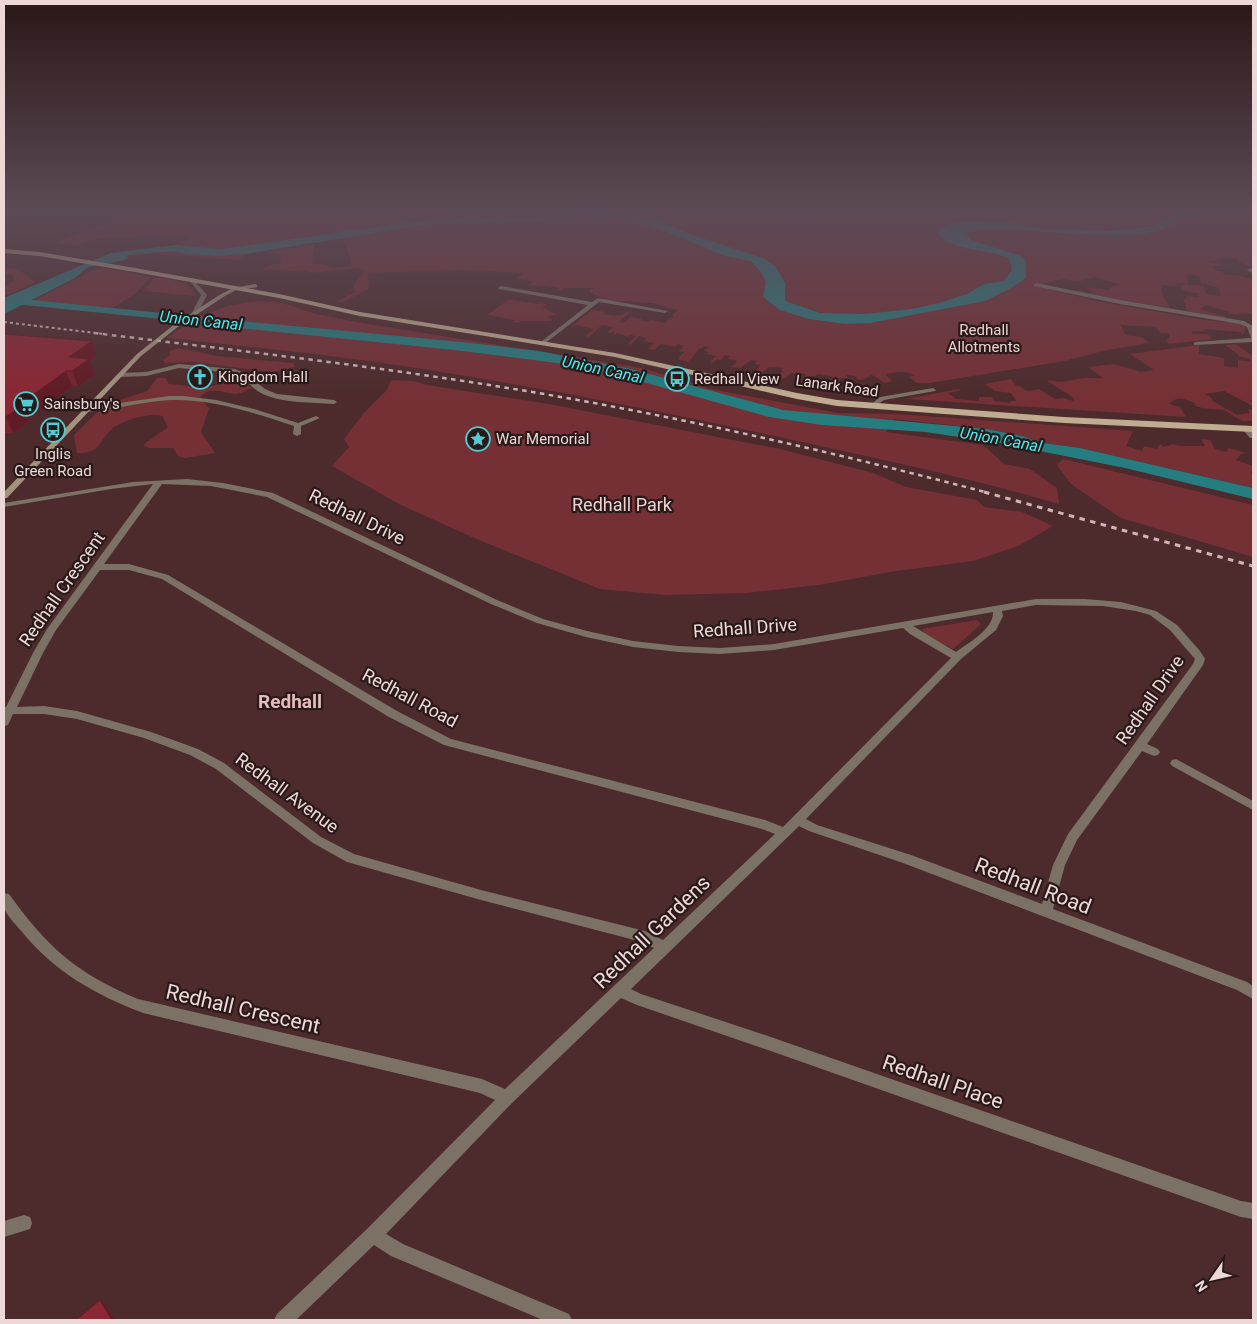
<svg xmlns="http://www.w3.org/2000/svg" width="1257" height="1324" font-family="Roboto,sans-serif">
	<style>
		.green { fill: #753035 }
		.water { fill: #257d7f }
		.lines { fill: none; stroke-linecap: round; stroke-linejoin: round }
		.stream { stroke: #257d7f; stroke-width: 2.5 }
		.canal { fill: #257d7f; fill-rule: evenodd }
		.street { fill: #7b7265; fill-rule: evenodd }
		.secondary { fill: #a1937e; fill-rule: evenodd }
		.primary { fill: #bfac91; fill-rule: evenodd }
		.rail-far2 { stroke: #cfb5b6; stroke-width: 2; stroke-dasharray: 3 3; stroke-linecap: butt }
		.rail-far1 { stroke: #cfb5b6; stroke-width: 2.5; stroke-dasharray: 4.5 4.5; stroke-linecap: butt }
		.rail { stroke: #cfb5b6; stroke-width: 3; stroke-dasharray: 5.5 5.5; stroke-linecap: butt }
		.wall { fill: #78222d }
		.shaded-wall { fill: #611b24 }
		.building { fill: #8b2734; stroke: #611b24 }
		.labels { text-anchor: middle; stroke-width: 4.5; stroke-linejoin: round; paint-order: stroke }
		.far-park-label { font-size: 15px; fill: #edd0d0; stroke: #291919 }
		.far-poi-label { font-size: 15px; fill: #eed7d7; stroke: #291919; text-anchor: start }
		.far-street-label { font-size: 15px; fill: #eed7d7; stroke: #291919 }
		.far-water-label { font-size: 16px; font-style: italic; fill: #48edf1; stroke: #291919 }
		.park-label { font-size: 18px; fill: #edd0d0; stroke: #291919 }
		.street-label { font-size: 18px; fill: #eed7d7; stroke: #291919 }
		.neighbourhood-label { font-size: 19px; font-weight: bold; fill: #e7bbbb; stroke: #291919 }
		.near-street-label { font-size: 21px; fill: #eed7d7; stroke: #291919 }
	</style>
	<rect width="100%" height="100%" fill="#4d2b2c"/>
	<path class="green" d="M100,212H739C747,217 762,219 770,215L767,214C782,216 807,226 819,216L796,212H843L864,217L875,212H1253V267L1238,262L1239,259L1223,257L1217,261H1209L1229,266H1212L1216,271H1221L1225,275H1237L1253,280V315C1245,312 1237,316 1228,313L1229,312L1206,305L1200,309L1224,316L1227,319L1187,312L1184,299H1186V296L1198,297L1197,293L1182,291L1181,284L1204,286L1206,294L1221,296L1219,288L1201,283L1199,276L1186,274L1188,284L1177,283V286L1161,285L1163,296L1170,308L1075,292L1080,290L1089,293L1093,291L1085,288C1089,287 1105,289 1109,290L1111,289L1109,288L1119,284L1095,277L1075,282L1064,278L1036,286L1097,301L1204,320L1238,323L1246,327L1243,335L1240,332L1204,329L1205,331H1191L1193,334H1207L1213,339L1168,344L1167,340L1170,337L1169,333H1160L1156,327L1120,325L1126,335L1142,337L1149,343L1107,350L1064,361L930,383H917L909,377L914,376C907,369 894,373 885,374L892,381L885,383L872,375L862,380L857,379L856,376L847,375V378H839L840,388L825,387L833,377L818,374L815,376H811L802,383L799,382L807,374L791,373L784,379L777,377L783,371L781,370L783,368L769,367L762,373L755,371L761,365L755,364L757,361L751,360L740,368L731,367L738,361L728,359L730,356L725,355L721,360L717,359L713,363L710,362L716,356L707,354L709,352L704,351L709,347L705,346L699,349L688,362L678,359L684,352L679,351L684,346L678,344L675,347L661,344L654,350L648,349L654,343L644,341L647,338L639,336L630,345L628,344L636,336L630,335L628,337L617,333L607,340L614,335V332L607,333L613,327L602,325L589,337L586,336L594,329L576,325L569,328L593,310L605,312L603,314L609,315L613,313L611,315C621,317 625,312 631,311L619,322L623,323L631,317L642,319L641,321L648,322L651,320L665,323L670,318H675L672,316L678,310C668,308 660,304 651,303C632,301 606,303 590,292V289H594V288H563L562,291L556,290L559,288C548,286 539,285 530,286L532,282L517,278L525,273L459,270L368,273L369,289L343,302H335L356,292L353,286L365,271L360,268L311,273L306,271L263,270L267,266L281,263L280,254L264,252L315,244L312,264H325L331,268L351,266C349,252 346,243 336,233L237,247L221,249L177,245V243L190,240L186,236L158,235L96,239L75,246L54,242L126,217Z
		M173,251C197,257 222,255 247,254L239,260L148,254L129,257L127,255Z
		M13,268C20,269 28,277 35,282L11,294L4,295V287L13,281V276L4,273V269Z
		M103,268L151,277L135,294L112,308L35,300L91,271Z
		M155,277C169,279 191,281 196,296L143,291Z
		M509,299L537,304L543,303L546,305L542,307L558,315H551L547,318L551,319V321H521L520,323L513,322L515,320L487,315Z
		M261,301L282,303L316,314L362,323L642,368L711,389L838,413L896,414L1133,431L1126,446L1142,451L1144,446L1157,449L1160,444L1163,447L1173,444L1179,446H1205L1201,439L1210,440L1215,449L1226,452L1229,448L1246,453L1241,454L1236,460L1253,466L1251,473L1253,474V488L1080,448L1036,442L1026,437L987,429L894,419L886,432L983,445L1004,464L1030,469L1057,488L1059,504C973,479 885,460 797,441C671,413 544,388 416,368C334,355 250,347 167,338C199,315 221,304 261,301Z
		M1235,344L1253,356V400L1250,401L1253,403V406L1224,391L1205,394L1213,399L1211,400L1237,415L1250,413L1248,409L1253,410V421H1242L1224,410L1202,408L1194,405L1195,403C1184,399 1179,395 1169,404L1180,407L1186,417L906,399L959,389L961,390L948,393L956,399L979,401V397H992L994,401L1011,403L1010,401H1016L1011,393L995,391L985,384L1011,379L1016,386H1019L1027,391L1039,389L1055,399L1064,398L1073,401L1074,399L1071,396L1047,381L1052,380C1061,385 1078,378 1084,378C1090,377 1097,379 1103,378L1088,367L1114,364L1141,372L1154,370L1130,354L1199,345V354L1224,358V366L1238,368V360L1250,362V359L1238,356V354L1225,345Z
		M179,348L217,356L293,363L295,367L272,372L194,362L164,363L163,360L170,355V351Z
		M157,378H165L169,384C183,385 199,389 212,386C231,383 233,374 252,388C247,390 240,394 236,394C224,394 210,384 200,398L209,408L201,432L215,453L185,458L178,456L173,448H149L143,445L168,427L162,416C151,412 123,420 113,428C98,441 101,454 77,453L74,435L105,405L147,391Z
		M391,380L414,381L427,385L549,404L780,449L873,473L906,487L977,500L984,507L1022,512L1053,526L1018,546L973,561L896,571L819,585L746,593L665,595L600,589L472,537L399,504L332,466L349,447L344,439L363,414L386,391Z
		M1063,459L1253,505V557L1121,518L1071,484L1057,465Z
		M977,620L981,624L953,649L925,634L922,629Z"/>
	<path class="water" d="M604,212L658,220L687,233L765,259L775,266L785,283V301L820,313L865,314L912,309L939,303L967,294L984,284L1004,281L1012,270L1009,259C991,248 949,252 938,233L941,229L950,223L967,221L1006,222L1043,229L1109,231L1157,226L1158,223L1182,213L1230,212L1174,221C1151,251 1007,222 968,231L967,236L971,240L1021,256L1026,261V278L1011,288L985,301L870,323L845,324L809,319L780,310L763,297L766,282L762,274L751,261L725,256L649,225L620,219L595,216L531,222L428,224L247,254L213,256L186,254L173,251L127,255L128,258L125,260L88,267L75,278L4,314V298L111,253L177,245L221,249L237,247L434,219L544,217Z
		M220,319L462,342L539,351L631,369L783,410L987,429L1026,437L1036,442L1080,448L1253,488V499L1125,468L1000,443L925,432L822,425L769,417L625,377L557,363L454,350L229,327L212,325L206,320Z"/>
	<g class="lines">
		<path class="stream" d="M535,219L546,212"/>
		<path class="canal" d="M4,297L231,320L237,323L231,326L4,303Z"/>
		<path class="street" d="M751,212H756L753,215H749Z
			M1250,268L1253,269V273L1248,271L1247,270Z
			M192,278L207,295L198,313L195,315L192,313L201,295L189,280Z
			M1036,283L1120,300L1244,321L1253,326V342L1194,345V343L1196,342L1251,338L1247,327L1240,324L1120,304L1034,286L1033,285Z
			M501,286L592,302L598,298L668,311L665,313L599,302L544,344L541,342L542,341L588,305L499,289L498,288Z
			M179,364L235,369L246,374L265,389L277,394L334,400L337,402L334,404C311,402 285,404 263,394C252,389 245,378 234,373L179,368L146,376L120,377L117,375L120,373L146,372Z
			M933,388L936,390L935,391L884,400L874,407L869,406L880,397Z
			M169,396H183L216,400L254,409L298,423L316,416L320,418L301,426V434L297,436L293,434L294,426C255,413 213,399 171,400C146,401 121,408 96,411L85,412L81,410L85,408Z
			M1244,427H1250L1253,432V438H1250L1244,431Z
			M187,479L223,483L273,493L497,600L543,619L587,631L633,641L678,646L720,648L774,644L1036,599H1085L1121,602L1156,611L1177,625L1200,651L1205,659L1203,665L1147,744L1158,749L1160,752L1158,755L1154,756L1142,751L1077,840L1065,865L1053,909L1247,982L1253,986V999L1237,990L903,863L809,831L799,826L631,989L641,994L768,1036L1241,1201L1253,1203V1219L1241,1217L768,1050L637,1005L621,998L512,1103L386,1234L403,1244L569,1314L572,1320H543L391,1256L374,1245L296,1320H274L277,1314L367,1229L495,1100L480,1093L143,1013C96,995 55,972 23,933C17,926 7,916 4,908C3,904 4,897 4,893L9,894C48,948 76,973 138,999L482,1079L505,1089L654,948L642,942L481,900L347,862L313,843L216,769L190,755L144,738L77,719L44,714H13L8,725L4,726V707H6L33,653L47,629L153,484L111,489L4,507V503L133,482ZM162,484L211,486L267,497L491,604L537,623L586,637L633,647L678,652L720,654L774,650L903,628L910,634L951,658L783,827L765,820L451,739L397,711L168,575L129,564H104ZM100,570H129L162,579L389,717L444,745L762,829L775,834L663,940L645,931L481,890L354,854L321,837L224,763L198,749L151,732L77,711L44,706L17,707L43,653L56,630ZM1036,605L1103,606L1136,611L1150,615L1170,630L1195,659L1193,664L1068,834L1053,865L1042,904L911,855L817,825L806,819L961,659L996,630L1003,616L1002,611ZM993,612C994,629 968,643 956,652L913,626Z
			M1176,759L1253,801V810L1172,766L1170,763L1172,760Z
			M24,1215L30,1217L32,1223L30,1229L4,1237V1221Z"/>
		<path class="secondary" d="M255,284L257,285V287L236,290L225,296L179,326L141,356L7,498H4V492L137,354L175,324L221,294L233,288Z"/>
		<path class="primary" d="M4,249L39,252L135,268L279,294L360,312L615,353L797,393L837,400L1064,417L1253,426V432L1064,423L837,406L797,399L615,357L360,316L279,298L135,272L39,256L4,253Z"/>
		<path class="rail-far2" d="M4,322L104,334"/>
		<path class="rail-far1" d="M94,333C242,351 391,368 538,393C690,419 840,454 989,493"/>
		<path class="rail" d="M984,492L1253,566"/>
	</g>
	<path class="wall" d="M4,334L92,341L97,355L90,361L95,374L78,386H72L28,419L29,421L13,433H4Z"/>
	<path class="shaded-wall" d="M92,341L97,355L90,361L95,374L78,386L72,371L69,357Z
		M66,371L72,386L28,419L29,421L13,433L6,417L19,405Z
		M100,1300L105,1305L115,1320H112Z"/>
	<path class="building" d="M4,334L92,341L69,357L89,359L72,371H66L19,405H22L6,417H4Z
		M100,1300L112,1320H76Z"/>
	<linearGradient id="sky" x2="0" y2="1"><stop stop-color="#2a1818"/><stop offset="0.53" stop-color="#5c4a56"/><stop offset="1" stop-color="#5c4a56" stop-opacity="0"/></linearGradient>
	<rect width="1257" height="397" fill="url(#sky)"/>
	<defs>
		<g id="church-ring" transform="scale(1.25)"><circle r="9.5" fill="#291919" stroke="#52ccd0" stroke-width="1.5"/><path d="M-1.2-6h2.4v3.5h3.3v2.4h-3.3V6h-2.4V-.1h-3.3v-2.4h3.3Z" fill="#52ccd0"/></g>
		<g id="bus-ring" transform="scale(1.25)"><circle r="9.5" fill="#291919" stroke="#52ccd0" stroke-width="1.5"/><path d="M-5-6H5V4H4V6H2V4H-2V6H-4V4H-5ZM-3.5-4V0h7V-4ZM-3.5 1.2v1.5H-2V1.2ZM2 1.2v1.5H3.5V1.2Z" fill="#52ccd0"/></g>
		<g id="supermarket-ring" transform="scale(1.25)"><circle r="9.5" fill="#291919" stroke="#52ccd0" stroke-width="1.5"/><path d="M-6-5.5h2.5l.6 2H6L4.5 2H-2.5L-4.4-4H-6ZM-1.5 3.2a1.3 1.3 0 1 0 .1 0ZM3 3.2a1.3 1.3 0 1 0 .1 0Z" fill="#52ccd0"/></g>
		<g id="sight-ring" transform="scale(1.25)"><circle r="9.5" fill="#291919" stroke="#52ccd0" stroke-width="1.5"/><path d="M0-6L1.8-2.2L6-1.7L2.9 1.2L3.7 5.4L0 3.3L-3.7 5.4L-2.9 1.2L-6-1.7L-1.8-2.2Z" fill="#52ccd0"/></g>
	</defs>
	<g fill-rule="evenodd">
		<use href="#church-ring" x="200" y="377"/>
		<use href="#bus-ring" x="677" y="379"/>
		<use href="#supermarket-ring" x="26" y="404"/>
		<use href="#bus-ring" x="53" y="430"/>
		<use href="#sight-ring" x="478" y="439"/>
	</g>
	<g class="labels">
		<g class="far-park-label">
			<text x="984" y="335">Redhall<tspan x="984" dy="17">Allotments</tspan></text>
		</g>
		<g class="far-poi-label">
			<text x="218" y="382">Kingdom Hall</text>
			<text x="694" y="384">Redhall View</text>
			<text x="44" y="409">Sainsbury's</text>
			<text x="496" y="444">War Memorial</text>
			<text x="53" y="459" text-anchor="middle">Inglis<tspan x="53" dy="17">Green Road</tspan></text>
		</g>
		<g class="far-street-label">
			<text transform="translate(837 386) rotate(8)" y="5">Lanark Road</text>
		</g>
		<g class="far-water-label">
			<text transform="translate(201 320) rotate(6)" y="6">Union Canal</text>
			<text transform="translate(603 369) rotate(12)" y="6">Union Canal</text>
			<text transform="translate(1001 439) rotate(10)" y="6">Union Canal</text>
		</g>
		<g class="park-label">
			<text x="622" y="511">Redhall Park</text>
		</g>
		<g class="street-label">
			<text transform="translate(357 517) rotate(26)" y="6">Redhall Drive</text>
			<text transform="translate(62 589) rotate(-55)" y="6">Redhall Crescent</text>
			<text transform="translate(745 628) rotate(-4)" y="6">Redhall Drive</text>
			<text transform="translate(410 698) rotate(28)" y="6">Redhall Road</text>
			<text transform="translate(1150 700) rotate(-55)" y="6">Redhall Drive</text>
			<text transform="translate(287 793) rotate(36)" y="6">Redhall Avenue</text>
		</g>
		<g class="neighbourhood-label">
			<text x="290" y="708">Redhall</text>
		</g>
		<g class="near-street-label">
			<text transform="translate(1033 886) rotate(21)" y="7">Redhall Road</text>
			<text transform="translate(652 932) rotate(-44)" y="7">Redhall Gardens</text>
			<text transform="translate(243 1009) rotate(13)" y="7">Redhall Crescent</text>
			<text transform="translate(943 1082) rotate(19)" y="7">Redhall Place</text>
		</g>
	</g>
	<rect width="1257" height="1324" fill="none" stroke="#eed7d7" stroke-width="10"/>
	<g transform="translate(1212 1279) rotate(236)" stroke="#291919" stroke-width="4" paint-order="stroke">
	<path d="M0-4L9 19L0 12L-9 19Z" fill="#eed7d7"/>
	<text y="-8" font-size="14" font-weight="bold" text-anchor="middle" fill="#eed7d7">N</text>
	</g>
</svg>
